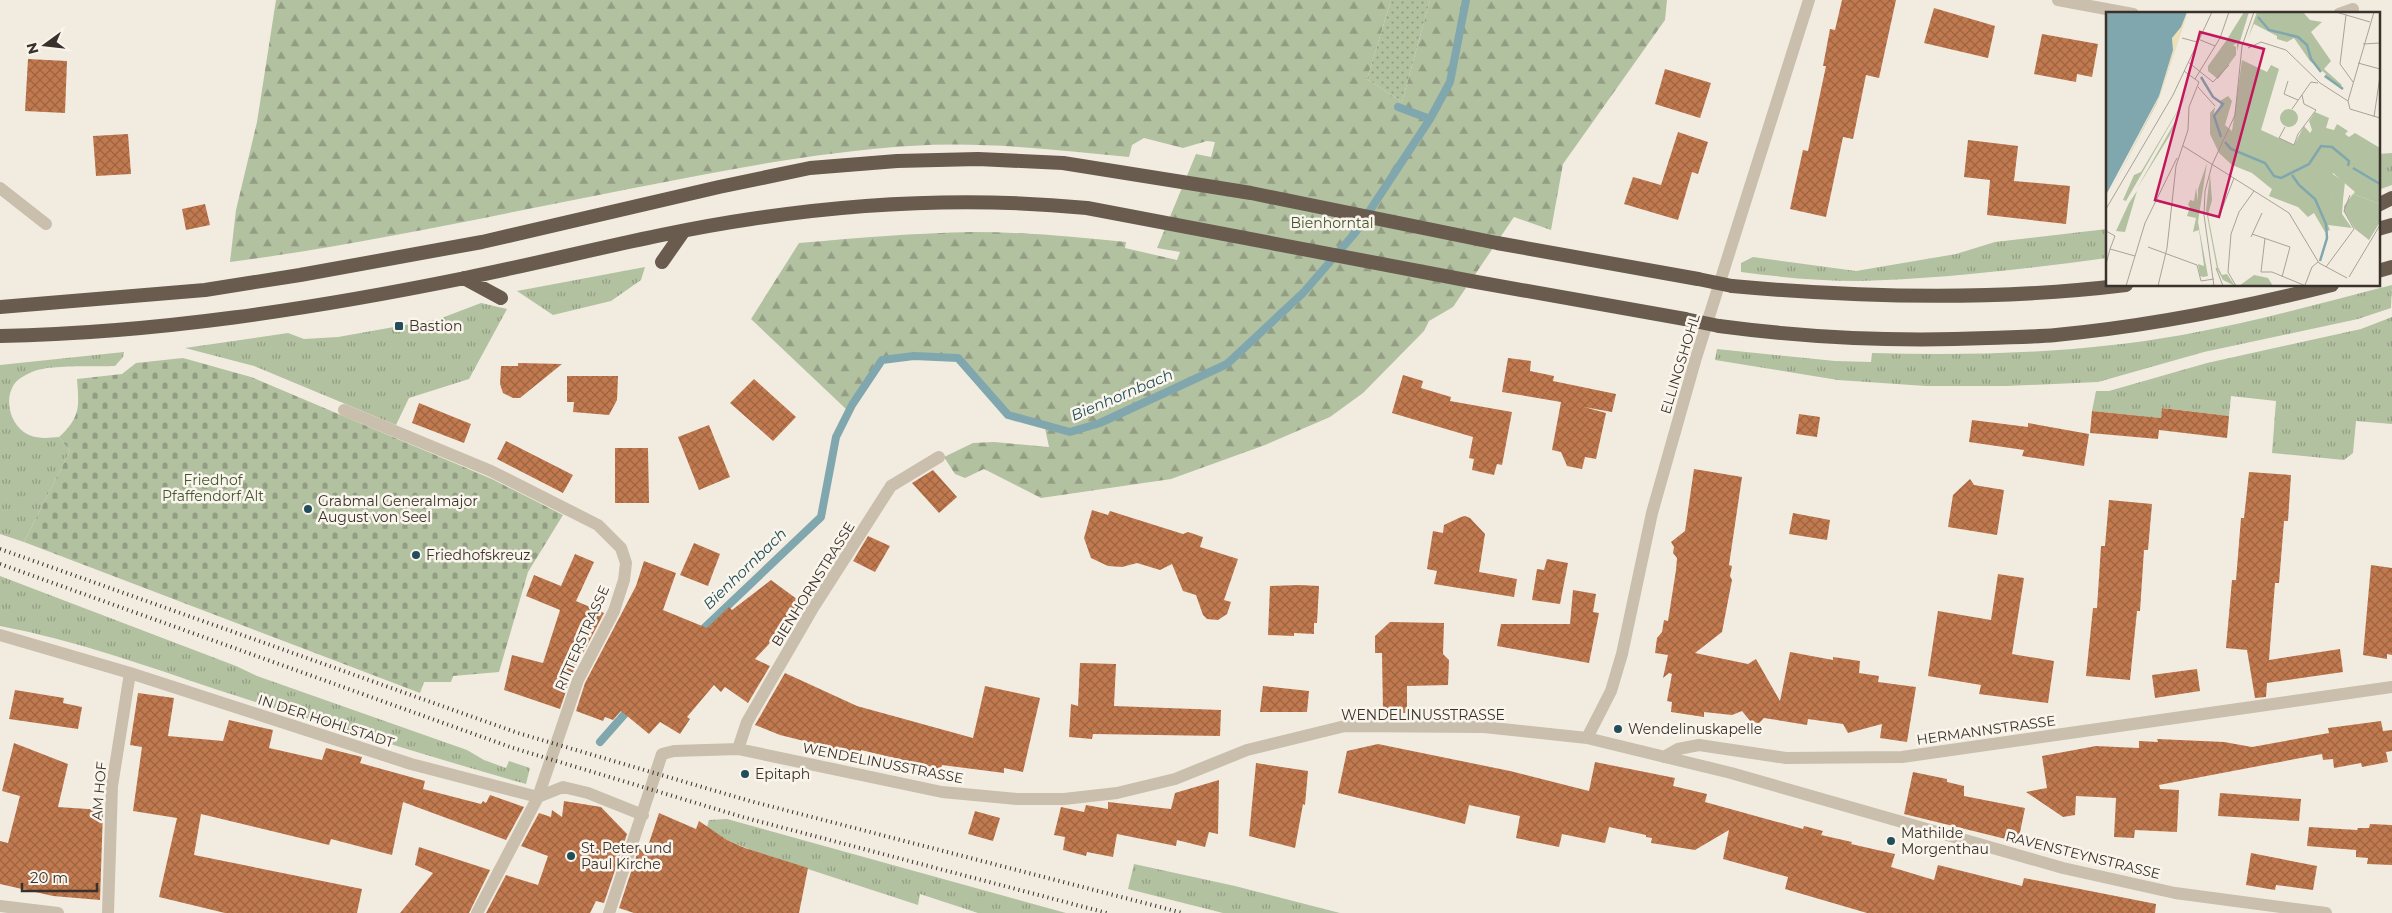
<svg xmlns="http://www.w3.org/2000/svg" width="2392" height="913" font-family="Montserrat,sans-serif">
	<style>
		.grass { fill: url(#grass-tufts) }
		.forest { fill: url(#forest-firs) }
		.cemetery { fill: url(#cemetery-stones) }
		.park { fill: url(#park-dots) }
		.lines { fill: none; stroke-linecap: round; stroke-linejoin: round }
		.stream { stroke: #80a7ae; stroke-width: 8 }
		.building { fill: url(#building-cross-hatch) }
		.minor { stroke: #cabeac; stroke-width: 12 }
		.tertiary { stroke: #cabeac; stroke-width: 12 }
		.trunk { stroke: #6a5b4f; stroke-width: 14 }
		.rail { stroke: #39312b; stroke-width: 4; stroke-dasharray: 1 4; stroke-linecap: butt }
		.trunk-bridge { stroke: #6a5b4f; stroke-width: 14 }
		.poi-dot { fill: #214e59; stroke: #faf5ec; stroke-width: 2 }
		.labels { text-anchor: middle; stroke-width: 5; stroke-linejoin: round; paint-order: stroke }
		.park-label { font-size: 14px; fill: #43562f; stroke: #faf5ec }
		.poi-label { font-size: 14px; fill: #39312b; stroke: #faf5ec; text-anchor: start }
		.street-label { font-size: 14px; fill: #39312b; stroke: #faf5ec }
		.water-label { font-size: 15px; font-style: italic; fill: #214e59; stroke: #faf5ec }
		.inset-river { fill: none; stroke: #80a7ae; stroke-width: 2.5 }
		.inset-road { fill: none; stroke: #a8a198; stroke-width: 1 }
		.view { fill: #c2185b; fill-opacity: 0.15; stroke: #c2185b; stroke-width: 2.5 }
		.inset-edge { fill: none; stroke: #39312b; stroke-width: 2.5 }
	</style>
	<defs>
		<pattern id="grass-tufts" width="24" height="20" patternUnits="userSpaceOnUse" patternTransform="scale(1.25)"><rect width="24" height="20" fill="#b2c1a0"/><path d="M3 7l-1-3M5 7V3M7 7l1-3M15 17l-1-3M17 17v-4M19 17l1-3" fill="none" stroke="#929d83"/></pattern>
		<pattern id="forest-firs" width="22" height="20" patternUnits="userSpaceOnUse" patternTransform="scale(1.25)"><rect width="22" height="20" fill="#b2c1a0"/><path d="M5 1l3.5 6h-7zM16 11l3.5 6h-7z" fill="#929d83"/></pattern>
		<pattern id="cemetery-stones" width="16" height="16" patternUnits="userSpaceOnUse" patternTransform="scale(1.25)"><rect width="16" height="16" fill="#b2c1a0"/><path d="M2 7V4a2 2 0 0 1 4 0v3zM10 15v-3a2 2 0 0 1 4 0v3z" fill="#929d83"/></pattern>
		<pattern id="park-dots" width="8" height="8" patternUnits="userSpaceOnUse" patternTransform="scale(1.25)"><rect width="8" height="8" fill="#b2c1a0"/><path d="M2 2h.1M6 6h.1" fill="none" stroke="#929d83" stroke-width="1.8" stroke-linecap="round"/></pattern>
		<pattern id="building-cross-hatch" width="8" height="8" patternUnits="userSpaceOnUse" patternTransform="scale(1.25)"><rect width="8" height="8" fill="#c1794f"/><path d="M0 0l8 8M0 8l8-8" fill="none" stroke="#9e6442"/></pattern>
	</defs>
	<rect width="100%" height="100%" fill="#f2ece0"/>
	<path class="grass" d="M2392,153V185L2378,190V154Z
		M2107,229V258C2025,269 1941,279 1858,281C1819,281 1779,277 1741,272V263L1753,257L1856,271L1956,254L1995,242Z
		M645,267L641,280L611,301L553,315L517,291Z
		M2392,285L2391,308L2358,319L2204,352L2098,382L2007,386H1926L1838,380L1715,360L1717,349L1835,361L1871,362L1872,353C1976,356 2080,353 2182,335C2253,322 2322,303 2392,285Z
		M481,303L507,309L469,379L409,398L396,425L254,366L185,348L288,333L304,339L338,337L439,319Z
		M2392,317V424L2356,421L2353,453L2344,460L2272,453L2276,401L2231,396L2229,416L2163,408L2161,418L2092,411L2096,391H2109L2207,363L2361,329Z
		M124,352L123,357L115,366C95,367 49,364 32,372C25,375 17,379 13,386C4,402 11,427 29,435C39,439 48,438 59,437L70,451L24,542L0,534V365Z
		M0,576L236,666L257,676L467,750L484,760L506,768L509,761L530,768L526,784C423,755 321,723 218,690C147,666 74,640 0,626Z
		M727,819L1066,913H978L920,894L918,905L756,852L727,840L707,827L709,820Z
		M1134,864L1235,886L1340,913H1223L1128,889Z"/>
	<path class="forest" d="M276,0H1391L1367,79L1402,102L1430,0H1667L1665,20L1563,164L1551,230L1514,217L1453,307L1429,321L1424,331L1363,393L1330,417L1265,445L1171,479L1041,498L984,469L965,478L955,474L944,457L973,443L994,442L1049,447L1045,428L1007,417L956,360L916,359L884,362L854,407L846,409L751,319L799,243C857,238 915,233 974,232C1025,232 1075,237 1126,242L1125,248L1177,260L1180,252L1157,248L1196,154L1211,157L1215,142L1207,141L1183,148L1144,138L1132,145L1129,157C1056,150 983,141 910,146C817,152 725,170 634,188C500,214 366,244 230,262L236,210L257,122Z"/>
	<path class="cemetery" d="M183,358L251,377L492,479L563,515L528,572L499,672L453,676L451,682H424L420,693L24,542L70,451L59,437C81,417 79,406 77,379L122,374L136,363Z"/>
	<path class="park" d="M1391,0H1430L1402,102L1367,79Z"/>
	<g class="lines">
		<path class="stream" d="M1398,107L1430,119
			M699,633L821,517L836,437L852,405L882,360L914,356L958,358L1008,415L1070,432L1100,423L1227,364L1303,293L1355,233L1430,119L1450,82L1466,0
			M600,742L630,708"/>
	</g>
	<path class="building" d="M1842,0H1896L1879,78L1866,75L1853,139L1843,137L1826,217L1790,209L1803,150L1808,151L1826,66H1823L1830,29L1835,30Z
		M1934,8L1995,26L1988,58L1924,43Z
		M2042,34L2098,44L2092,77L2077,74L2076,82L2034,74Z
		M28,59L67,61L65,113L25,111Z
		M1665,69L1711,83L1700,118L1655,104Z
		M1678,132L1708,142L1698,174L1692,172L1678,220L1624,204L1633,177L1661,185Z
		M128,134L131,174L96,176L93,136Z
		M1968,140L2018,146L2014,181L2070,186L2066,224L1987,215L1990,180L1964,177Z
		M205,204L210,225L186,230L182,209Z
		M1508,358L1531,361L1530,371L1554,376L1553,381L1616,394L1612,412L1584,407L1606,413L1596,459L1585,457L1582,469L1567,466L1561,452L1552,450L1561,402L1502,392Z
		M518,363L562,364L520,398H513L503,393L500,384L501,366H518Z
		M1403,375L1423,381L1421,388L1451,397L1450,401L1512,412L1502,465L1497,464L1494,475L1472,470L1474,459L1469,458L1473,437L1392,413Z
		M567,376H618L617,400L609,415L573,412L574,402H567Z
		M754,379L796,417L773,441L730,403Z
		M419,403L471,424L464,443L412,423Z
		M2162,408L2229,416L2227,438L2159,430L2158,439L2090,433L2092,411L2161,418Z
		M1799,414L1820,417L1817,437L1796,434Z
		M1972,420L2028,427V423L2089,434L2084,466L2022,456L2024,450L1969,442Z
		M709,425L730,477L699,490L678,437Z
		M506,441L573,475L563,493L497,459Z
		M615,448H648L649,503H615Z
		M1694,469L1742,477L1729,565L1732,566L1730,576L1732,580L1722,632L1695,653L1748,664L1756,659L1780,701L1790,652L1833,660V657L1860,661L1859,673L1879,676L1878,682L1916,687L1907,742L1880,738L1882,724L1848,733L1843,724L1808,719L1807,725L1764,718L1759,723L1751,722L1742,711L1732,715L1704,712V717L1671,712L1672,702L1667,701L1672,674L1669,673L1663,678L1668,655L1655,653L1657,638L1662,632L1664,620L1668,621L1676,570L1677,558L1673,553L1674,547L1671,542L1685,531Z
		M933,470L957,497L939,513L912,483Z
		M2249,472L2291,475L2288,521H2284L2279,583H2275L2269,660L2340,649L2343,672L2267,683L2266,697L2255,698L2247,650L2226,648L2232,580H2236L2241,518H2244Z
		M1970,479L1974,485L2004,490L1997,535L1948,527L1953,495Z
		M2109,500L2152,504L2148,550H2144L2140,611H2137L2130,680L2086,676L2093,608H2097L2101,546H2105Z
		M1092,510L1108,515L1110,511L1183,534L1188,532L1203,537L1200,547L1238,559L1224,600L1231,602L1227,614L1218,620L1207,619L1203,615L1196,595L1183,591L1172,564L1160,570L1137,563L1122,567L1108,566L1091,558L1084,538Z
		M1793,513L1830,520L1827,540L1789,534Z
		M1465,516L1470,518L1485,534L1479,572L1517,579L1514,597L1434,584L1437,571L1427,569L1433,531L1443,533L1444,525L1461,517Z
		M868,536L890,546L875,572L853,561Z
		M694,543L720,554L708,586L680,575Z
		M575,554L594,562L576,601L604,613L571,676L560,709L504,690L512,655L543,663L560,610L526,596L534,575L561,586Z
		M1547,559L1568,563L1560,604L1532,600L1537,569L1544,570Z
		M644,561L676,573L663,610L707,628L729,607L732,610L771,580L805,605L755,659L770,666L748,703L725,687L721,692L714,685L687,717L690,719L680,734L660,722L649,734L621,711L613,720L605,717L603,721L576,711L585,683L636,586Z
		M2371,565L2392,568V655L2387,654V659L2363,655Z
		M1998,574L2024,578L2012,654L2054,661L2048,703L1979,694L1981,685L1928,676L1938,611L1991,620Z
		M1299,585L1319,586L1317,623H1314V634L1294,633V636L1268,635L1270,586Z
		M1573,590L1596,594L1593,612L1599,613L1589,663L1497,646L1501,624H1570Z
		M1390,622L1444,623L1443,654L1449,660L1448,685L1407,686V713H1383L1382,653H1375V636Z
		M1080,663L1116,664L1114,706L1221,710L1220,736L1093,734L1092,739L1069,737L1071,704L1078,706Z
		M2197,669L2200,691L2155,698L2152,675Z
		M785,673L857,706L973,738L985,686L1040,698L1023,772L1004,768V773L942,765L941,769L861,750L860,755L780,735L755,725Z
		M1263,686L1309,691L1307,712H1260Z
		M15,690L64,698L63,703L82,707L78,729L9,719Z
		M138,693L174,698L168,736L223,741L229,720L273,730L269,748L322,760L326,748L362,757L360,763L425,781L423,789L481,804L483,801L486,803L490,795L524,807L506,840L403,802L392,855L331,839L329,845L201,814L194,855L362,889L357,913H225L159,897L177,818L133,811L142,747L130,745Z
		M2381,721L2383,731L2392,730V751L2386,752L2388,762L2362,767L2361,763L2334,768L2333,759L2323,760L2322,754L2159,785L2160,789L2179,790L2177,832L2135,830L2134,838L2114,837L2116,798L2076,796L2075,815L2063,817L2026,792L2047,788L2042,756L2096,746L2139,748V741L2158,742L2157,739L2224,742L2252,747L2329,733L2328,728Z
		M14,743L68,764L58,807L103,810L100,900L53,896L0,884V841L8,843L20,796L2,791Z
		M1378,744L1510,771L1589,791L1595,762L1675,778L1673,786L1707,794L1705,802L1803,829L1804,826L1823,831L1821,835L1852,842L1851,844L1895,854L1891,867L1934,880L1938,865L2022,886L2024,878L2156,904L2155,913H1867L1785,889L1788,877L1723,859L1729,830L1695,850L1651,843L1652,838L1646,837V835L1609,827L1605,843L1562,834L1559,847L1516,838L1520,816L1469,805L1465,824L1338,793L1347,751Z
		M1256,763L1308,771L1305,805L1303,804L1295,848L1249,836Z
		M1913,772L1947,779V782L1964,786V796L2025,808L2018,842L1904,814Z
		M1219,780L1218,834L1209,832L1205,847L1177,840L1176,846L1117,834L1113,857L1087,852L1086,856L1063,850L1065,837L1054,835L1061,807L1084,812L1086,805L1108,809V802L1171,809L1175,793Z
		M2220,793L2301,799L2299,821L2218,816Z
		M564,801L601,807L627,834L604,903L596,901L590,913H486L506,875L538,885L548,856L521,846L539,813L551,817L552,810L562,817Z
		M975,811L1000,818L993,841L968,834Z
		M659,813L696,829L699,821L727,840L745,848L808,868L799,913H634L619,908L639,848L645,855Z
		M2370,824L2392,825V865L2367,864L2368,858L2356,857V850L2307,846L2309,827L2357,830L2358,828H2369Z
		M419,847L490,870L469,913H400L433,873L415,865Z
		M2251,853L2317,866L2313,890L2276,885L2275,890L2246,885Z"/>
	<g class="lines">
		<path class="minor" d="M2058,0L2133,14
			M2339,14L2353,9
			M0,188L46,224
			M344,410L491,471L598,525L621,548L626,563L624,580L614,611L578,680L538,797L477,913
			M0,635L130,673L411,764L538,797L563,787L588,793L643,815
			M1587,738L1611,691L1622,654L1652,513L1695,361L1809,0
			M738,749L747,722L813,608L891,486L939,457
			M1664,757L1678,749L1699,745L1786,758L1902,757L2392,687
			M108,913L112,786L130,673
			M609,913L662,754L674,751L738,749L942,792L1017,799H1064L1117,793L1175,779L1247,750L1345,726L1484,727L1587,738L1731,773L2063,868L2175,893L2326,913"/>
		<path class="tertiary" d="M0,906L58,913"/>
		<path class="trunk" d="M2378,205L2392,198
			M2378,229L2392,225
			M662,262L683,232
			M2378,271L2392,267
			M464,278L501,298
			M1732,286C1864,298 1995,301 2126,285
			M0,307L205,290L300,275L482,242L719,187L810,168L897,161L978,159L1063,163L1251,193L1497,243L1698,279
			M1719,326C1809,338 1897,342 1988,338C2010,337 2034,337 2056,335C2150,326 2241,308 2332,285
			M0,336C156,333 312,309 465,278C560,259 655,233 751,219C863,202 974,197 1087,208L1471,281L1685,319"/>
		<path class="rail" d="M0,549L518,733L750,801L1183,913
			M0,564L513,748L746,818L1107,913"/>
		<path class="trunk-bridge" d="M1698,279L1732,286
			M1685,319L1719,326"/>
	</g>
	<g class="poi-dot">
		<rect x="394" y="321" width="10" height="10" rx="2.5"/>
		<circle cx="308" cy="509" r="5"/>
		<circle cx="416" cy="555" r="5"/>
		<circle cx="1618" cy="729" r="5"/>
		<circle cx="745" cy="774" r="5"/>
		<circle cx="1891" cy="841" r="5"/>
		<circle cx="571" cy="856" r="5"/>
	</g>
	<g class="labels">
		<g class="park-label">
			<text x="1332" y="228">Bienhorntal</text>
			<text x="213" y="485">Friedhof<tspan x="213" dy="16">Pfaffendorf Alt</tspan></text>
		</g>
		<g class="poi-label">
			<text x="409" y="331">Bastion</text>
			<text x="318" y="506">Grabmal Generalmajor<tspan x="318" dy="16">August von Seel</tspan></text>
			<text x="426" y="560">Friedhofskreuz</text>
			<text x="1628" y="734">Wendelinuskapelle</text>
			<text x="755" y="779">Epitaph</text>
			<text x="1901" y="838">Mathilde<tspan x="1901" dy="16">Morgenthau</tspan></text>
			<text x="581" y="853">St. Peter und<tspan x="581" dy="16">Paul Kirche</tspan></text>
		</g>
		<g class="street-label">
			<text transform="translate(1680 364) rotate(-73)" y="5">ELLINGSHOHL</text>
			<text transform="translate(813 584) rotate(-58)" y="5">BIENHORNSTRASSE</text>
			<text transform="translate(582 638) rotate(-66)" y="5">RITTERSTRASSE</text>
			<text x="1423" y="720">WENDELINUSSTRASSE</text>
			<text transform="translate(326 721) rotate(18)" y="5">IN DER HOHLSTADT</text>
			<text transform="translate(1986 730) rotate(-8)" y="5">HERMANNSTRASSE</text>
			<text transform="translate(883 763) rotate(11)" y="5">WENDELINUSSTRASSE</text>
			<text transform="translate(99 791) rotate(-85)" y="5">AM HOF</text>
			<text transform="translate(2083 855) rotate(14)" y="5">RAVENSTEYNSTRASSE</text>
		</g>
		<g class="water-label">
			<text transform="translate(1122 395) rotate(-23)" y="5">Bienhornbach</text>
			<text transform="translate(745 569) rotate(-44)" y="5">Bienhornbach</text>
		</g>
	</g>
	<g transform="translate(2106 12)">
		<rect width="274" height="274" fill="#f2ece0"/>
		<path d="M82,0L51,91L0,188L53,86ZM138,0H143L131,39V31L125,34L120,29ZM88,71L20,189L17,188L28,163L35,160ZM75,99L64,123L30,178L62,122ZM101,151L92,210L102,264L97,265L94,264L92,252L98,254L93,218L87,220L90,206L81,204L84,195L82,193L84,188L88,189L90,176L92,189V177ZM225,161L239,170L237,188L226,189L220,169ZM104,162L106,188L102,203L112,255L116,263L121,262L129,274L117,268L111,257L100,198Z" fill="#b2c1a0"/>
		<path d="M151,0H197L204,8L216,10L205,20L225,49L218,57L236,73L233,75L218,65L220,62L204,49L188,26L181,30L171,27V24L148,12L142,26ZM136,48L161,60L165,53L173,57L155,118L188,133L198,114L204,121L206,118L203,109L209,100L223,106L220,116L228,118L231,112L242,119L239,122L243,125L249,121L274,136V192L247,182L249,180L227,161L221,169L226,188H237L236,202L246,216L222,213L224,218L219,220L208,201L202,205L192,195L163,184L166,177L162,174L146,161L126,153L113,141L104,122V101L109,95L108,102L115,97L114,89L122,84L126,89L119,113L126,119Z" fill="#b2c1a0"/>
		<path d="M82,0L53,86L0,185L53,84L67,38L66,26Z" fill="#ece0b8"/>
		<path d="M120,29L130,35V43L112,67L102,59V54ZM247,182L274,192V210L263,228L249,217L238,199V194Z" fill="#b2c1a0"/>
		<path d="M174 106a9 9 0 1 1 18 0a9 9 0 1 1-18 0ZM148,263L162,266L167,274H133Z" fill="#b2c1a0"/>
		<path d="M31,179L19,220L10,219L23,191Z" fill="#b2c1a0"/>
		<path d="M0,0H81L75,15L66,26L67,38L53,84L0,183Z" fill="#80a7ae"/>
		<path class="inset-river" d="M152,5L163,18L192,25L201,33L205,47L215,60M219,64L237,77M95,65L107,85L117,92L108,104L115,125M0,106L44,0M119,130L125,137L159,151L168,164L175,166L203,152L215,134L226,135L243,149L242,154M247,156L274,172M186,163L193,173L209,187L220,212L221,226L214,249"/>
		<path class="inset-road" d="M230,0L264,10M240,3L234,52L247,70M76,26L91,30M92,27L109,34M257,32L274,31M142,36L155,30L180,38L214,71L242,89L244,97L274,106M82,50L107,70L123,53M252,51L274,57M89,67L114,26L123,0M182,69L178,82L192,88M92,75L109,94M242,89L268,0M186,97L205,70L212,71M268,105L274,64M179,115L173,126L188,133L192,122L210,98L198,92L196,83M77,134L183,201L213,251L241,266M0,197L67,83L106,0M114,202L128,166M0,219L9,224L4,237L29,244M146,222L184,235L176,265M145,225L156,201M159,226L155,260H166L200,274M42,235L91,253L95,269L108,267M0,252L4,237M220,255L248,217L238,199L244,183M110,256L117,274M243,265L274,213M199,273L206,255L212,250M20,274L39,211L71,146M52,274L61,236L70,154L82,118L83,95L93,70L78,59M108,274L98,203L99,179L106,153L129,103L136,34L148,0M130,274L122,260L125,222L133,200L148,179"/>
		<path class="view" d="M94,20L158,37L113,205L49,188Z"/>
		<rect width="274" height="274" class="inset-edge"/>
	</g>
	<g transform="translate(45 45) rotate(255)" stroke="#faf5ec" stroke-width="4" paint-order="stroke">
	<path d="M0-4L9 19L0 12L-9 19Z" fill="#39312b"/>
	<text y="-8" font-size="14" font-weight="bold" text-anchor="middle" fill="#39312b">N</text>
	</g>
	<path d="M22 883v8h75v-8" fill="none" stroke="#39312b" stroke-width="2.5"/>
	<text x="30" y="883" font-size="15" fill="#39312b" stroke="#faf5ec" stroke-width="4" paint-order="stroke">20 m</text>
</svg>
